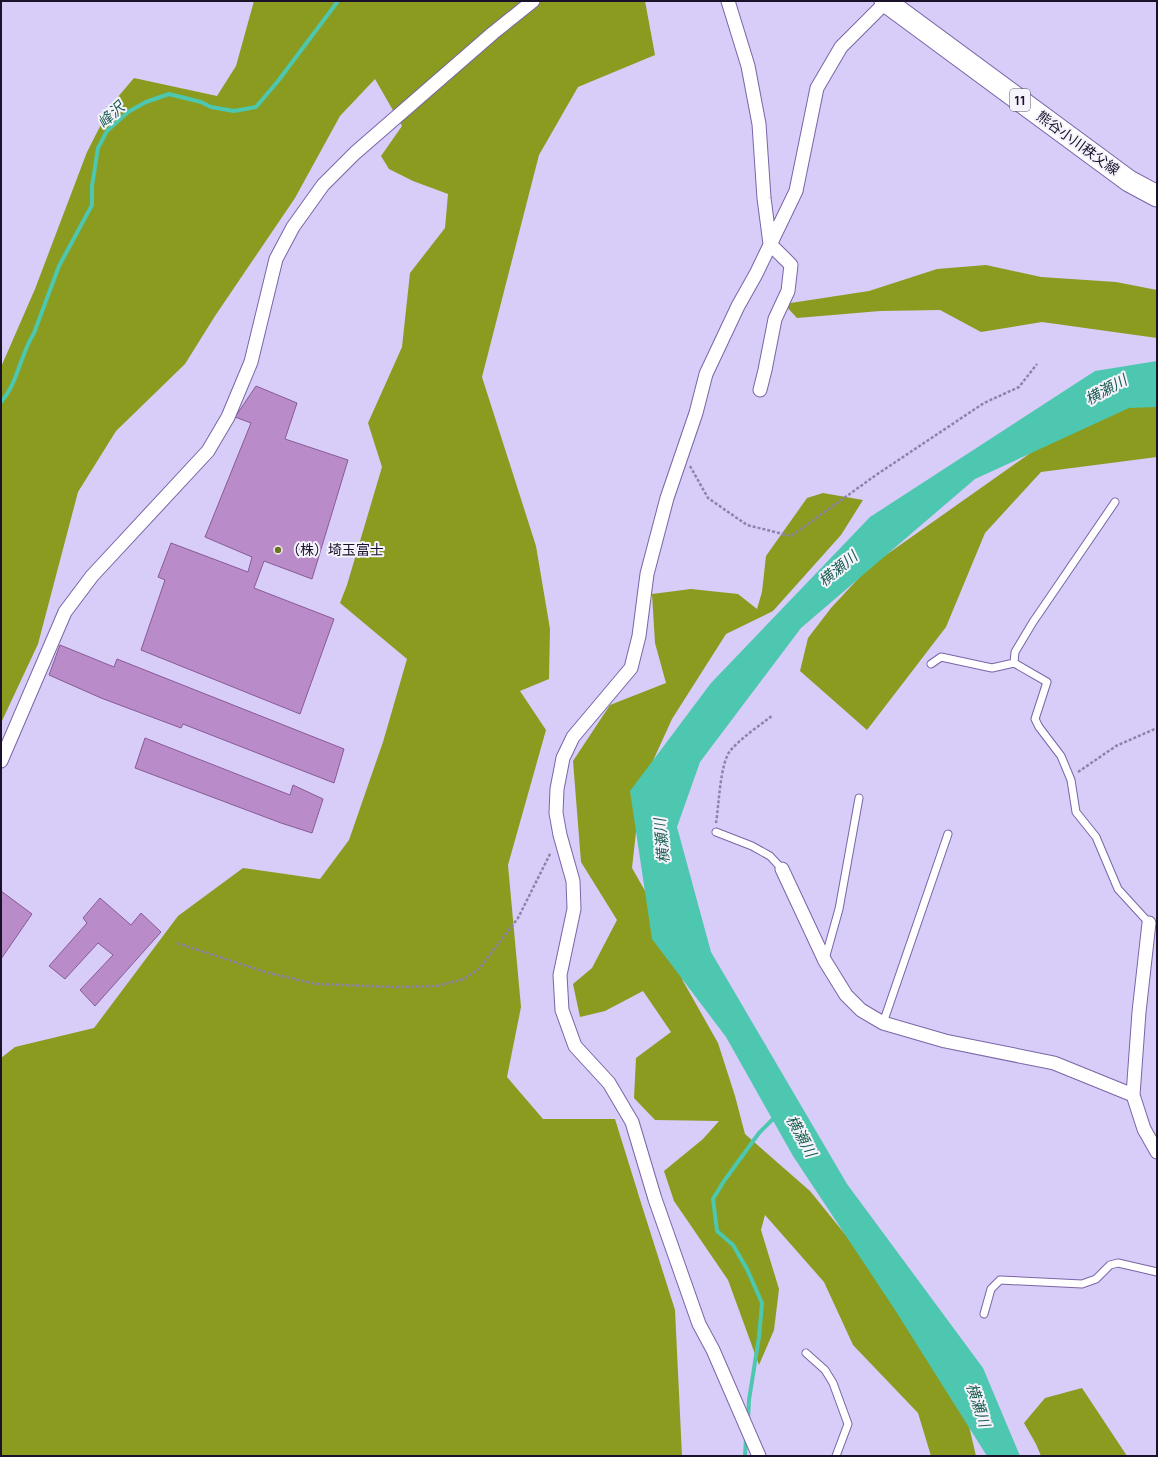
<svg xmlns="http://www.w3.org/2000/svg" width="1158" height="1457" font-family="Manrope,'Noto Sans JP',sans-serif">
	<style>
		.forest { fill: #8a9b1f }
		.water { fill: #4dc7af }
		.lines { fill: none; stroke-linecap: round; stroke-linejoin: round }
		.stream { stroke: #4dc7af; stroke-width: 4 }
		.building { fill: #ba8bc9; stroke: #875b96 }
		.lane-casing { stroke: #7a65a7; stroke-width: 9 }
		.street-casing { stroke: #7a65a7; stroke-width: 15 }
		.primary-casing { stroke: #7a65a7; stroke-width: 23 }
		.path { stroke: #8e83a8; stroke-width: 2.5; stroke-dasharray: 3 2; stroke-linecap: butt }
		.lane { stroke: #fff; stroke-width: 7 }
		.street { stroke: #fff; stroke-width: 13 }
		.primary { stroke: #fff; stroke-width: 21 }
		.poi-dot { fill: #697521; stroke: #f5f3fb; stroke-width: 1.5 }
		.labels { text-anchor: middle; stroke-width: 4; stroke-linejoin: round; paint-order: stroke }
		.shield { fill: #f5f3fb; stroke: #5c5569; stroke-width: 1 }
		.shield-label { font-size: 13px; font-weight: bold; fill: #1a112b }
		.street-label { font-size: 14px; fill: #1a112b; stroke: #f5f3fb }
		.poi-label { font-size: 14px; fill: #1a112b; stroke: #f5f3fb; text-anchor: start }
		.water-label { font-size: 15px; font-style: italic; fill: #1d5f52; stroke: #f5f3fb }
	</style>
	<rect width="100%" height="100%" fill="#d8ccf8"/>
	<path class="forest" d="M254,1H645L655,55L578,87L539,155L482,377L536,546L550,629L549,679L520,691L546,730L508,865L521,1007L507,1077L543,1119H615L642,1206L675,1310L682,1456H1V1058L15,1047L94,1028L178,916L243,868L320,879L349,840L383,742L407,659L340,603L347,585L382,467L368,423L402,347L410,273L445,228L448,194L413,181L389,169L381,156L402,126L375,79L340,116L295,198L215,316L185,364L116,431L78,492L38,644L1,723V367L35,289L87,152L111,105L134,78L217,96L236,66Z
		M986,265L1041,277L1116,282L1157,290V338L1042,322L981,332L940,310L880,311L797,318L784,304L869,291L937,269Z
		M1157,395V457L1041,472L985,533L946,627L867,730L800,671L808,638L831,608L869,567L1063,430Z
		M823,493L863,500L841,535L773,611L726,634L672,719L641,787L632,868L661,919L683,981L718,1043L735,1096L745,1134L810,1191L904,1307L958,1379L976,1456H931L918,1413L853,1345L824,1282L765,1215L761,1230L779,1289L774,1330L759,1365L728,1280L674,1201L664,1171L703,1139L719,1121L655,1120L634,1098L636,1058L671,1032L643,991L605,1011L580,1017L573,984L592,968L617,920L581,862L573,761L610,705L666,683L655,643L652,594L691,589L738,594L757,609L762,592L766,556L807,498Z
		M1082,1388L1127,1456H1041L1036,1444L1024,1423L1045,1398Z"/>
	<path class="water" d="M1157,361V407L1129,408L975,479L801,628L700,762L677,827L711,952L847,1184L983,1368L1020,1456H987L895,1310L793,1156L726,1037L652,939L630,791L711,683L870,517L1095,371Z"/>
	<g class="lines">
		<path class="stream" d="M1,402C18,383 20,355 34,333L59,266L92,205V186L98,148L107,131L128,112L146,102L169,94L201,102L211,107L234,111L256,107L278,81L338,1
			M748,1420L749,1400L759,1337L762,1303L747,1269L733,1245L717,1231L713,1199L724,1181L759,1133L775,1117
			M745,1456L746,1438"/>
	</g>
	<path class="building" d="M256,386L297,403L285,439L348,460L312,579L264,561L254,588L334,619L300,714L141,650L165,580L158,577L171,543L248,572L252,557L205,537L251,423L235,417Z
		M60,645L114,667L117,659L344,749L334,783L183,724L181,728L101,698L49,675Z
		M145,738L290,795L293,785L323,799L312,833L281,823L135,768Z
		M1,891L32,914L1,959Z
		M100,898L131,925L141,913L161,932L95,1006L80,990L113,955L98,943L65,979L49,966L87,923L83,918Z"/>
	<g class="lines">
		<g class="lane-casing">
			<path id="lane" d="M1014,663L1015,652L1033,622L1115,502
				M931,664L941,657L992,668L1014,663L1047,682L1035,719L1039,727L1061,756L1071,780L1076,812L1096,837L1118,889L1149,923
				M716,832L752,846L770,856L782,869
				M825,959L839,909L859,798
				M883,1023L948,834
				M984,1314L991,1289L1000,1280L1082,1284L1096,1279L1110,1265L1118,1263L1157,1272
				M806,1353L825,1370L833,1383L848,1424L836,1456"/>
		</g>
		<g class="street-casing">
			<path id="street" d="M728,1L748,66L759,124L764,198L770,244L791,265L788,291L775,319L765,370L760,390
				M1,761L65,612L92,576L208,451L228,417L251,362L276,259L293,227L323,185L355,153L493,33L533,1
				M782,869L825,961L846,995L861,1010L883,1023L945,1041L1054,1063L1133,1095
				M1149,923L1139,1012L1133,1095L1144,1129L1157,1152
				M759,1456L713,1350L699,1324L655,1199L632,1122L609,1083L575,1046L562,1010L560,975L574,909L573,881L560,835L556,813L557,789L563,758L573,737L631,668L639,636L647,574L667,498L696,413L706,374L738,306L756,274L796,191L817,88L841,47L887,1"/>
		</g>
		<g class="primary-casing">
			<path id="primary" d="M885,1L1129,181L1157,196"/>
		</g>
		<path class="path" d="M690,466L708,498L747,525L791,536L876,475L984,403L1019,387L1037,364
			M1078,772L1116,746L1157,728
			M716,823C719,805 720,764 730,751C742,737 759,726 773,715
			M177,943L265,972L316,984L395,987L437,986L464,979L479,969L518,918L551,852"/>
		<use href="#lane" class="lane"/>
		<use href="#street" class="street"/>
		<use href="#primary" class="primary"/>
	</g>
	<circle class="poi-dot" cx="278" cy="550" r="4"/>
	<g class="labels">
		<rect class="shield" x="1010" y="89" width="20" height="22" rx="3"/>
		<g class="shield-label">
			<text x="1020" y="105">11</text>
		</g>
		<g class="street-label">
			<text transform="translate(1078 143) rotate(36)" y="5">熊谷小川秩父線</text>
		</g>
		<g class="poi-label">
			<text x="286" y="555">（株）埼玉富士</text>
		</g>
		<g class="water-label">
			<text transform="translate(111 115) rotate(-43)" y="5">峰沢</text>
			<text transform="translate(1106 390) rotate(-29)" y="5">横瀬川</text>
			<text transform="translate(838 569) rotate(-40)" y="5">横瀬川</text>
			<text transform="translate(662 841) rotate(-95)" y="5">横瀬川</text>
			<text transform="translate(801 1136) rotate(61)" y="5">横瀬川</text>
			<text transform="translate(978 1405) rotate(72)" y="5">横瀬川</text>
		</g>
	</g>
	<rect width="1158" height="1457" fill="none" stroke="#1a112b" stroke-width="4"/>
</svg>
